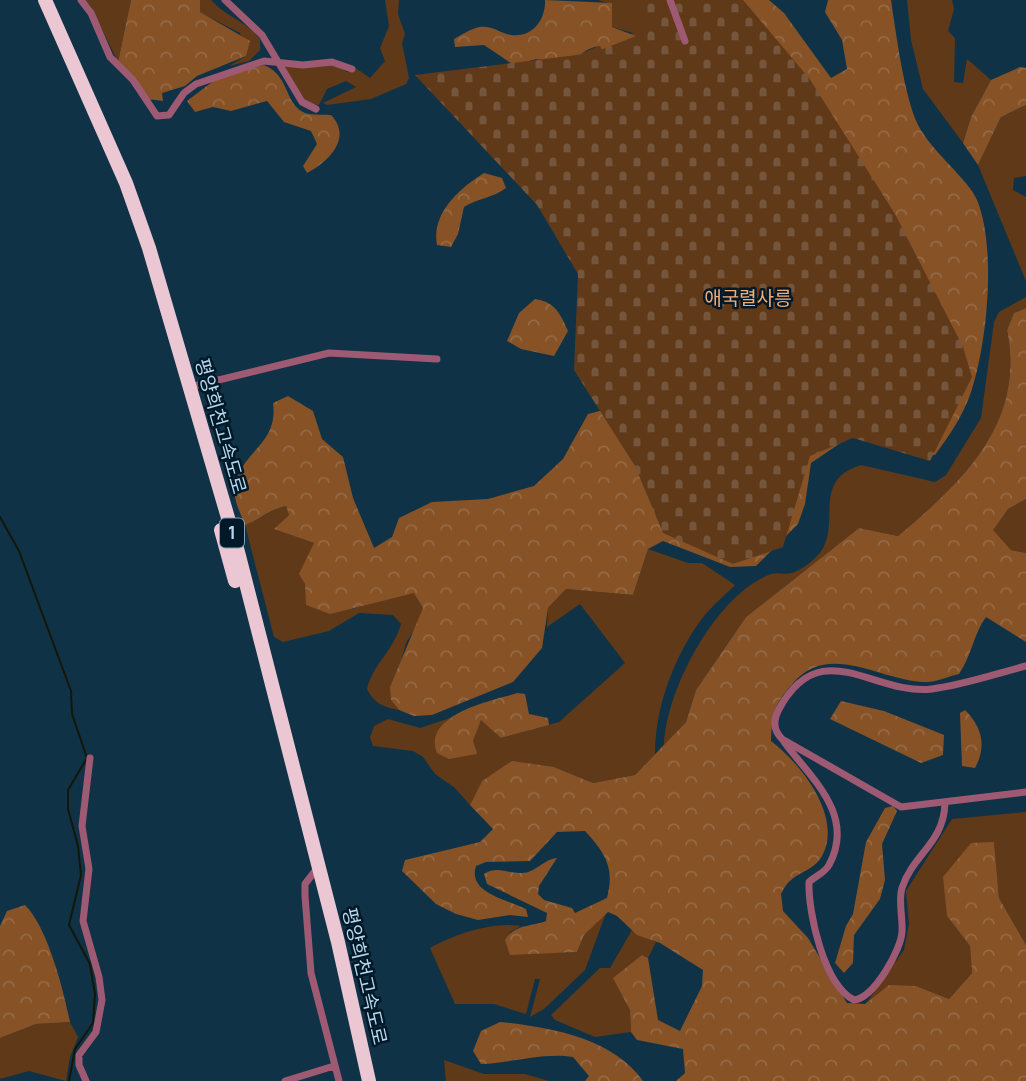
<svg xmlns="http://www.w3.org/2000/svg" width="1026" height="1081" font-family="Manrope,'Noto Sans KR',sans-serif">
	<style>
		.green { fill: #603919 }
		.forest { fill: url(#forest-crowns) }
		.cemetery { fill: url(#cemetery-stones) }
		.lines { fill: none; stroke-linecap: round; stroke-linejoin: round }
		.stream { stroke: #141707; stroke-width: 2 }
		.minor { stroke: #9f5a73; stroke-width: 7 }
		.motorway { stroke: #eac7d2; stroke-width: 14 }
		.labels { text-anchor: middle; stroke-width: 5; stroke-linejoin: round; paint-order: stroke }
		.shield { fill: #001928; stroke: #819eb1; stroke-width: 2 }
		.shield-label { font-size: 18px; font-weight: bold; fill: #b8d7ec }
		.park-label { font-size: 19px; fill: #f4ad76; stroke: #001928 }
		.street-label { font-size: 19px; fill: #b8d7ec; stroke: #001928 }
	</style>
	<defs>
		<pattern id="forest-crowns" width="20" height="18" patternUnits="userSpaceOnUse" patternTransform="scale(1.75)"><rect width="20" height="18" fill="#865226"/><path d="M2 6a3 3 0 1 1 6 0M12 15a3 3 0 1 1 6 0" fill="none" stroke="#956a46"/></pattern>
		<pattern id="cemetery-stones" width="16" height="16" patternUnits="userSpaceOnUse" patternTransform="scale(1.75)"><rect width="16" height="16" fill="#603919"/><path d="M2 7V4a2 2 0 0 1 4 0v3zM10 15v-3a2 2 0 0 1 4 0v3z" fill="#75553b"/></pattern>
	</defs>
	<rect width="100%" height="100%" fill="#103246"/>
	<path class="green" d="M84,0H131L118,62L90,5Z
		M200,0H211C225,16 247,22 260,39V50L249,61L229,66L246,56L240,33L199,12Z
		M385,0H399L398,14L405,34L402,43L409,78L406,84L371,99L327,105L323,103L356,87L346,81L327,89L319,105L306,103L286,72V64L336,65L347,72L357,69L370,78L385,61L380,48L389,26Z
		M598,0H648L658,33L566,63C587,48 609,43 633,33L612,27V4Z
		M907,0H952L954,9L948,31L955,38L954,82L963,83L967,59L991,80L971,117L963,143L923,89L911,40Z
		M1026,105V176L1014,178L1013,190L1026,197V281L978,165L1001,117Z
		M1026,297V308L1014,313L1007,330C1026,423 962,482 898,536L859,528L746,617L696,690L686,722L664,745C666,690 716,594 771,574C777,572 786,575 792,573C802,570 817,558 822,550C840,520 812,480 861,465L935,482L946,475L981,418L994,322L999,312Z
		M1026,499V553L1011,550L992,530L1008,509Z
		M286,506L289,515L275,529L314,543L352,609L391,596L414,592L423,608L420,621L406,643L391,700L399,710C383,707 374,703 367,689C373,664 394,650 401,624L393,615L359,613L329,631L283,642L274,637L245,525C262,519 266,511 286,506Z
		M648,549L688,563H702L735,585C725,595 713,605 704,616C675,654 655,706 655,754L635,775L593,783L554,767L482,781L470,805L455,788L435,774L423,757L413,751L373,746L370,737L374,726L388,719L420,728L450,718L445,722L473,741L481,719L501,738L559,722L625,663L580,604L547,627L548,608L566,589L633,595Z
		M1026,812V945L999,898L994,843L947,916L970,946L972,973L949,999L916,986L865,1005L904,950L909,924L906,891L952,819Z
		M606,913L585,970L544,1009L530,1017L540,979H535L526,1014L494,1004H455L430,948C454,934 494,921 521,926L510,932L511,954L577,952L584,935Z
		M632,930L656,942L648,958L642,955L630,1010L631,1032L595,1037L555,1020L551,1015L600,968H610Z
		M70,1022L78,1037L70,1057L66,1081L29,1071L0,1079V1038L36,1024Z
		M444,1060L484,1074H525L549,1081H446Z"/>
	<path class="forest" d="M131,0H200V12L250,41L246,56L197,76L185,86L162,93L163,101L147,99L118,62Z
		M545,0L612,3V27L641,38L609,64L600,46C584,48 579,58 565,63C542,71 546,47 518,68L484,45L455,47L454,39C461,35 471,29 479,27C493,25 499,33 511,35C533,38 546,19 545,0Z
		M724,0H769L784,13L831,78L847,69L842,40L825,12L828,0H891C896,33 904,96 918,125C932,152 968,179 977,200C997,248 987,347 970,395C962,417 949,436 935,455H911L867,438H848L811,463L805,504L798,524L756,566L730,567L663,541L648,549L633,595L566,589L548,608L542,648L513,682L432,715L414,716L399,710L391,700L390,687L423,608L414,593L330,614L306,605L305,584L299,574L314,543L274,529L289,515L286,506C265,511 262,519 245,525C242,516 234,502 235,493C236,451 279,448 273,403L288,396L313,411L322,439L343,457L353,498L374,548L392,537L399,518L432,502L488,499L534,486L563,459L588,414L615,407Z
		M264,65C290,76 284,102 303,112C310,116 323,114 331,115C353,138 328,162 307,173L303,166L317,144L311,131L284,122L267,101L231,111L213,107L195,112L187,101L220,76Z
		M1020,67L1026,68V105L1001,117L978,165L963,143L971,117L991,80Z
		M484,173L502,178L506,188C493,198 478,198 464,207L458,234L451,247L437,245C431,213 460,188 484,173Z
		M535,299C555,302 560,313 568,331L554,356L521,349L507,341L519,313Z
		M1026,308V499L1008,509L993,530L1011,550L1026,553V642L986,617C973,635 972,655 959,674C949,676 937,682 927,682C882,682 830,640 793,683C774,706 772,711 771,741C800,763 842,815 823,854C816,869 801,871 790,881C786,884 783,890 781,894L783,911L808,938L847,1003L865,1004L889,985L916,986L949,999L972,973L970,946L947,916L943,877L971,843L994,842L999,898L1026,945V1081H676L685,1073L683,1049L637,1040L631,1032L630,1010L613,978L642,955L648,958L658,1020L680,1031L702,986L703,970L660,943L637,935L617,916L608,912L584,935L577,952L510,955L505,940C515,924 530,927 546,921L547,913L487,884L484,874C498,865 507,874 522,873C535,873 544,859 557,858L539,886L538,894L544,900L572,908L575,913L607,898C615,867 605,853 585,831L557,832L530,861L486,862L476,866C467,893 508,900 526,909L528,917L510,915L478,920L456,914L436,904L402,871L405,860L480,842L493,829L470,805L482,781L512,761L554,767L593,783L635,775L686,722L696,690L746,617L859,528L898,536C962,482 1026,423 1007,330L1014,313Z
		M518,693L525,694L529,714L548,718L549,725L501,738L481,720L473,741L477,754L449,759L437,753C422,714 493,700 518,693Z
		M841,701L884,711L944,735L943,755L921,763L830,719Z
		M965,710C982,727 987,746 975,768L962,766L960,713Z
		M893,806L897,811L882,844L885,880L880,899L854,935L853,963L844,973L835,963L846,926L853,914L866,842L885,808Z
		M25,905C48,928 63,989 70,1022L36,1024L0,1038V926L7,911Z
		M500,1022C549,1027 613,1038 643,1081H585L589,1076L573,1057C544,1052 512,1063 481,1064L473,1051L481,1031Z"/>
	<path class="cemetery" d="M638,0H743L809,78L895,214L963,347L972,377L930,461L853,438L810,456L783,547L733,564L663,533L635,466L574,370L578,274L537,205L415,75L593,53L646,32Z"/>
	<g class="lines">
		<path class="stream" d="M0,517L19,551L71,691L72,714L87,758L68,790V809L78,846L81,875L69,925L90,964L95,994L93,1023L75,1049L69,1081"/>
		<path class="minor" d="M81,0L91,13L110,57L133,80L157,116L169,115L184,93L196,84L264,61L303,65L332,62L352,69
			M225,0L262,35L302,102L316,109
			M670,0L685,41
			M190,387L329,353L437,359
			M1026,666C995,674 963,685 932,689C873,696 820,631 778,711C773,721 774,731 782,739L901,807L1026,792
			M784,742C811,778 856,815 829,865C825,873 815,876 809,882C808,913 824,985 854,1000C874,998 901,950 902,932C903,918 898,901 902,888C913,854 944,843 945,803
			M315,871L305,884V896L311,973L339,1081
			M86,1081L79,1065V1055L96,1032L102,1000L99,977L83,921L89,869L82,826L90,758
			M285,1081L334,1066"/>
		<path class="motorway" d="M45,0L126,183L149,248L238,552L338,942L369,1081
			M221,530L235,581"/>
	</g>
	<g class="labels">
		<rect class="shield" x="220" y="518.5" width="24" height="29" rx="5"/>
		<g class="shield-label">
			<text x="232" y="539">1</text>
		</g>
		<g class="park-label">
			<text x="748" y="305">애국렬사릉</text>
		</g>
		<g class="street-label">
			<text transform="translate(221 426) rotate(74)" y="7">평양희천고속도로</text>
			<text transform="translate(365 976) rotate(77)" y="7">평양희천고속도로</text>
		</g>
	</g>
</svg>
